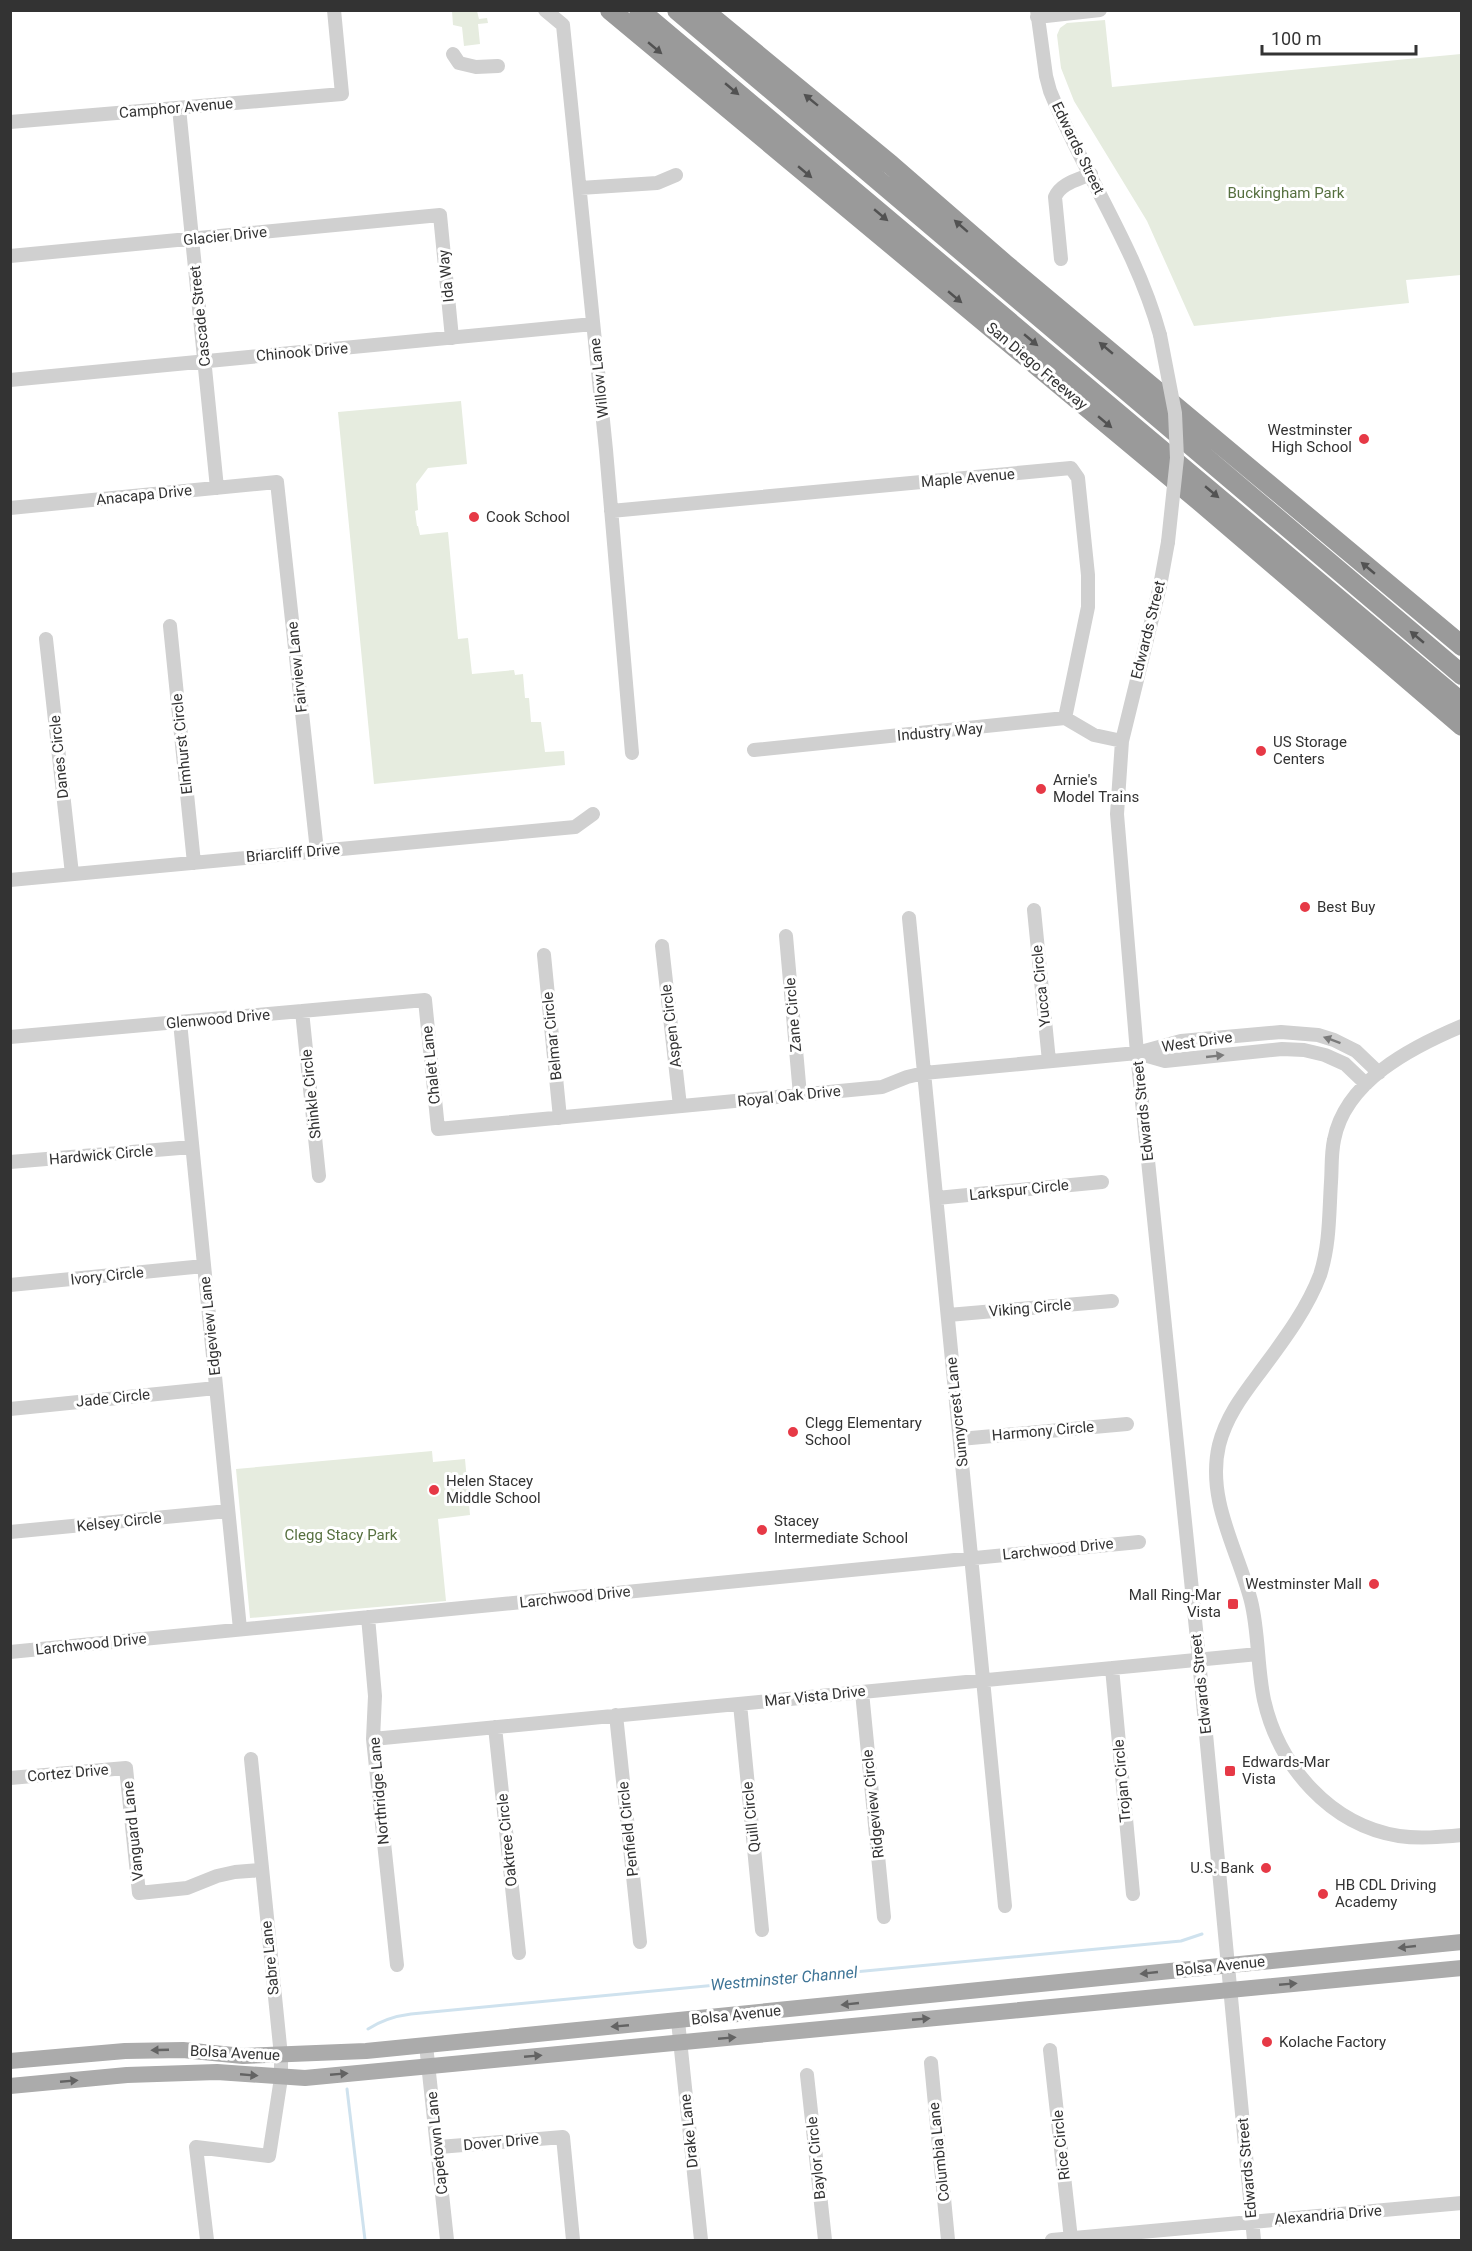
<svg xmlns="http://www.w3.org/2000/svg" width="1472" height="2251" font-family="Roboto,sans-serif">
	<style>
		.green { fill: #e6ecdf }
		.lines { fill: none; stroke-linecap: round; stroke-linejoin: round }
		.stream { stroke: #cfe2ee; stroke-width: 3 }
		.minor { stroke: #d0d0d0; stroke-width: 14 }
		.major { stroke: #ababab; stroke-width: 16 }
		.highway { stroke: #9a9a9a; stroke-width: 20 }
		.minor-bridge { stroke: #d0d0d0; stroke-width: 14 }
		.oneway { fill: #525252 }
		.oneway2 { fill: #7a7a7a }
		.oneway3 { fill: #636363 }
		.poi-dot { fill: #e63946; stroke: #fff; stroke-width: 2 }
		.labels { text-anchor: middle; stroke-width: 6; stroke-linejoin: round; paint-order: stroke }
		.street-label { font-size: 15px; fill: #333; stroke: #fff }
		.park-label { font-size: 15px; fill: #56703f; stroke: #fff }
		.poi-label { font-size: 15px; fill: #333; stroke: #fff; text-anchor: start }
		.water-label { font-size: 16px; font-style: italic; fill: #3f7597; stroke: #fff }
	</style>
	<rect width="100%" height="100%" fill="#fff"/>
	<path class="green" d="M452,11H477L479,19L487,18L488,23L478,24L480,44L464,46L462,27L453,25Z
		M1105,20L1112,87L1461,54V275L1406,280L1409,303L1194,326L1147,221L1074,101L1061,68L1057,35L1060,28L1067,23Z
		M461,401L467,464L428,468L416,484L418,510L415,511L417,526H418L420,535L448,532L458,639L468,638L472,674L514,670L515,675L523,674L525,698H529L531,722H541L545,752L564,751L565,765L374,784L338,412Z
		M432,1451L433,1462L465,1459L470,1515L438,1519L446,1601L250,1618L236,1469Z"/>
	<g class="lines">
		<path class="stream" d="M368,2029C382,2020 395,2016 411,2014L1181,1941L1202,1934
			M347,2089L365,2240"/>
		<path class="minor" d="M545,10L563,25L606,450L632,753
			M1037,10L1046,76L1050,91C1084,174 1136,248 1160,335
			M1037,17L1100,10
			M453,54L459,63L476,67L498,66
			M179,108L217,488
			M10,122L342,94L334,10
			M580,188L657,183L676,175
			M10,256L440,215L452,338
			M1061,259L1055,197C1061,183 1078,180 1091,174
			M10,380L593,324
			M10,508L277,482L317,851
			M611,511L1071,468L1078,478L1088,575V607L1065,718
			M1168,542L1160,586L1122,741L1117,814L1137,1053L1197,1639L1254,2240
			M170,626L194,863
			M46,639L72,874
			M754,750L1065,718L1094,735L1122,741
			M10,880L575,827L593,814
			M1034,910L1049,1061
			M909,918L1005,1906
			M786,936L800,1095
			M662,946L680,1106
			M544,955L560,1118
			M302,1011L319,1176
			M180,1022L240,1629
			M1462,1026C1412,1047 1345,1081 1334,1140C1331,1154 1332,1168 1331,1182C1329,1213 1330,1244 1320,1275C1308,1307 1286,1337 1266,1364C1247,1390 1227,1413 1219,1445C1206,1500 1238,1550 1251,1601C1259,1633 1257,1667 1264,1700C1279,1766 1330,1825 1399,1836C1419,1839 1441,1837 1462,1835
			M10,1037L425,1000L438,1129L882,1087L907,1077L924,1073L1137,1053L1181,1041L1281,1032L1318,1035L1334,1040L1356,1051L1379,1073
			M1137,1053L1165,1061L1282,1049L1304,1050L1325,1055L1345,1064L1366,1084
			M10,1162L192,1147
			M937,1198L1102,1182
			M10,1285L204,1266
			M948,1315L1112,1301
			M10,1409L216,1388
			M960,1439L1127,1424
			M10,1532L228,1511
			M368,1617L375,1696L373,1739L397,1965
			M10,1652L1139,1542
			M1112,1668L1133,1894
			M862,1692L884,1917
			M740,1704L762,1930
			M616,1715L640,1942
			M495,1727L519,1953
			M373,1739L1258,1654
			M10,1778L126,1768L139,1893L187,1888L217,1876L235,1872L261,1870
			M678,2021L701,2240
			M426,2045L447,2240
			M1050,2050L1071,2239
			M931,2063L948,2240
			M807,2075L825,2240
			M439,2147L563,2137L573,2240
			M207,2240L196,2147L269,2156L281,2078V2056L251,1759
			M1052,2240L1462,2203"/>
		<path class="major" d="M10,2061L125,2051L183,2050L243,2056L366,2051L1462,1942
			M10,2086L127,2075L217,2072L305,2078L1462,1968"/>
		<path class="highway" d="M610,10L1203,504L1462,726
			M639,10L1462,703
			M677,10L1462,675
			M703,10L891,165L1005,264L1462,646"/>
		<path class="minor-bridge" d="M1160,335L1175,413L1177,458L1168,542"/>
	</g>
	<defs><path id="oneway-solid" d="M-6-.8H1V-3.2L6.5 0L1 3.2V.8H-6Z" transform="scale(1.5)"/></defs>
	<g class="oneway">
		<use href="#oneway-solid" transform="translate(655 48) rotate(40)"/>
		<use href="#oneway-solid" transform="translate(732 89) rotate(40)"/>
		<use href="#oneway-solid" transform="translate(811 100) rotate(-141)"/>
		<use href="#oneway-solid" transform="translate(805 172) rotate(40)"/>
		<use href="#oneway-solid" transform="translate(881 215) rotate(40)"/>
		<use href="#oneway-solid" transform="translate(961 226) rotate(-139)"/>
		<use href="#oneway-solid" transform="translate(955 297) rotate(40)"/>
		<use href="#oneway-solid" transform="translate(1031 340) rotate(40)"/>
		<use href="#oneway-solid" transform="translate(1106 348) rotate(-140)"/>
		<use href="#oneway-solid" transform="translate(1105 422) rotate(40)"/>
		<use href="#oneway-solid" transform="translate(1212 492) rotate(40)"/>
		<use href="#oneway-solid" transform="translate(1368 568) rotate(-140)"/>
		<use href="#oneway-solid" transform="translate(1417 637) rotate(-140)"/>
	</g>
	<g class="oneway2">
		<use href="#oneway-solid" transform="translate(1332 1040) rotate(-160)"/>
		<use href="#oneway-solid" transform="translate(1215 1056) rotate(-6)"/>
	</g>
	<g class="oneway3">
		<use href="#oneway-solid" transform="translate(1407 1947) rotate(174)"/>
		<use href="#oneway-solid" transform="translate(1149 1973) rotate(174)"/>
		<use href="#oneway-solid" transform="translate(1288 1984) rotate(-5)"/>
		<use href="#oneway-solid" transform="translate(850 2004) rotate(174)"/>
		<use href="#oneway-solid" transform="translate(921 2019) rotate(-5)"/>
		<use href="#oneway-solid" transform="translate(620 2026) rotate(175)"/>
		<use href="#oneway-solid" transform="translate(727 2038) rotate(-5)"/>
		<use href="#oneway-solid" transform="translate(160 2050) rotate(178)"/>
		<use href="#oneway-solid" transform="translate(533 2056) rotate(-5)"/>
		<use href="#oneway-solid" transform="translate(339 2074) rotate(-5)"/>
		<use href="#oneway-solid" transform="translate(249 2075) rotate(5)"/>
		<use href="#oneway-solid" transform="translate(69 2081) rotate(-5)"/>
	</g>
	<g class="poi-dot">
		<circle cx="1364" cy="439" r="6"/>
		<circle cx="474" cy="517" r="6"/>
		<circle cx="1261" cy="751" r="6"/>
		<circle cx="1041" cy="789" r="6"/>
		<circle cx="1305" cy="907" r="6"/>
		<circle cx="793" cy="1432" r="6"/>
		<circle cx="434" cy="1490" r="6"/>
		<circle cx="762" cy="1530" r="6"/>
		<circle cx="1374" cy="1584" r="6"/>
		<rect x="1227" y="1598" width="12" height="12" rx="3"/>
		<rect x="1224" y="1765" width="12" height="12" rx="3"/>
		<circle cx="1266" cy="1868" r="6"/>
		<circle cx="1323" cy="1894" r="6"/>
		<circle cx="1267" cy="2042" r="6"/>
	</g>
	<g class="labels">
		<g class="street-label">
			<text transform="translate(176 108) rotate(-5)" y="5">Camphor Avenue</text>
			<text transform="translate(1078 148) rotate(64)" y="5">Edwards Street</text>
			<text transform="translate(225 236) rotate(-6)" y="5">Glacier Drive</text>
			<text transform="translate(446 276) rotate(-96)" y="5">Ida Way</text>
			<text transform="translate(200 316) rotate(-96)" y="5">Cascade Street</text>
			<text transform="translate(302 352) rotate(-5)" y="5">Chinook Drive</text>
			<text transform="translate(1037 366) rotate(40)" y="5">San Diego Freeway</text>
			<text transform="translate(599 378) rotate(-96)" y="5">Willow Lane</text>
			<text transform="translate(968 478) rotate(-5)" y="5">Maple Avenue</text>
			<text transform="translate(144 495) rotate(-6)" y="5">Anacapa Drive</text>
			<text transform="translate(1148 630) rotate(-76)" y="5">Edwards Street</text>
			<text transform="translate(297 667) rotate(-96)" y="5">Fairview Lane</text>
			<text transform="translate(940 732) rotate(-5)" y="5">Industry Way</text>
			<text transform="translate(182 744) rotate(-96)" y="5">Elmhurst Circle</text>
			<text transform="translate(59 757) rotate(-96)" y="5">Danes Circle</text>
			<text transform="translate(293 853) rotate(-5)" y="5">Briarcliff Drive</text>
			<text transform="translate(1041 986) rotate(-96)" y="5">Yucca Circle</text>
			<text transform="translate(793 1015) rotate(-95)" y="5">Zane Circle</text>
			<text transform="translate(218 1019) rotate(-5)" y="5">Glenwood Drive</text>
			<text transform="translate(671 1026) rotate(-97)" y="5">Aspen Circle</text>
			<text transform="translate(552 1036) rotate(-96)" y="5">Belmar Circle</text>
			<text transform="translate(1197 1042) rotate(-8)" y="5">West Drive</text>
			<text transform="translate(431 1065) rotate(-96)" y="5">Chalet Lane</text>
			<text transform="translate(311 1094) rotate(-96)" y="5">Shinkle Circle</text>
			<text transform="translate(789 1096) rotate(-6)" y="5">Royal Oak Drive</text>
			<text transform="translate(1143 1111) rotate(-96)" y="5">Edwards Street</text>
			<text transform="translate(101 1155) rotate(-5)" y="5">Hardwick Circle</text>
			<text transform="translate(1019 1190) rotate(-6)" y="5">Larkspur Circle</text>
			<text transform="translate(107 1276) rotate(-6)" y="5">Ivory Circle</text>
			<text transform="translate(1030 1308) rotate(-5)" y="5">Viking Circle</text>
			<text transform="translate(210 1326) rotate(-96)" y="5">Edgeview Lane</text>
			<text transform="translate(113 1398) rotate(-6)" y="5">Jade Circle</text>
			<text transform="translate(957 1412) rotate(-96)" y="5">Sunnycrest Lane</text>
			<text transform="translate(1043 1431) rotate(-5)" y="5">Harmony Circle</text>
			<text transform="translate(119 1522) rotate(-6)" y="5">Kelsey Circle</text>
			<text transform="translate(1058 1549) rotate(-6)" y="5">Larchwood Drive</text>
			<text transform="translate(575 1597) rotate(-6)" y="5">Larchwood Drive</text>
			<text transform="translate(91 1644) rotate(-6)" y="5">Larchwood Drive</text>
			<text transform="translate(1201 1684) rotate(-96)" y="5">Edwards Street</text>
			<text transform="translate(815 1696) rotate(-6)" y="5">Mar Vista Drive</text>
			<text transform="translate(68 1773) rotate(-5)" y="5">Cortez Drive</text>
			<text transform="translate(1122 1781) rotate(-95)" y="5">Trojan Circle</text>
			<text transform="translate(379 1791) rotate(-95)" y="5">Northridge Lane</text>
			<text transform="translate(873 1804) rotate(-96)" y="5">Ridgeview Circle</text>
			<text transform="translate(751 1817) rotate(-96)" y="5">Quill Circle</text>
			<text transform="translate(628 1829) rotate(-96)" y="5">Penfield Circle</text>
			<text transform="translate(133 1831) rotate(-96)" y="5">Vanguard Lane</text>
			<text transform="translate(507 1840) rotate(-96)" y="5">Oaktree Circle</text>
			<text transform="translate(270 1958) rotate(-96)" y="5">Sabre Lane</text>
			<text transform="translate(1220 1966) rotate(-6)" y="5">Bolsa Avenue</text>
			<text transform="translate(736 2015) rotate(-6)" y="5">Bolsa Avenue</text>
			<text transform="translate(235 2053) rotate(3)" y="5">Bolsa Avenue</text>
			<text transform="translate(689 2131) rotate(-96)" y="5">Drake Lane</text>
			<text transform="translate(501 2142) rotate(-5)" y="5">Dover Drive</text>
			<text transform="translate(437 2143) rotate(-96)" y="5">Capetown Lane</text>
			<text transform="translate(1061 2145) rotate(-96)" y="5">Rice Circle</text>
			<text transform="translate(939 2152) rotate(-96)" y="5">Columbia Lane</text>
			<text transform="translate(816 2158) rotate(-96)" y="5">Baylor Circle</text>
			<text transform="translate(1247 2168) rotate(-95)" y="5">Edwards Street</text>
			<text transform="translate(1328 2215) rotate(-5)" y="5">Alexandria Drive</text>
		</g>
		<g class="park-label">
			<text x="1286" y="198">Buckingham Park</text>
			<text x="341" y="1540">Clegg Stacy Park</text>
		</g>
		<g class="poi-label">
			<text x="1352" y="435" text-anchor="end">Westminster<tspan x="1352" dy="17">High School</tspan></text>
			<text x="486" y="522">Cook School</text>
			<text x="1273" y="747">US Storage<tspan x="1273" dy="17">Centers</tspan></text>
			<text x="1053" y="785">Arnie's<tspan x="1053" dy="17">Model Trains</tspan></text>
			<text x="1317" y="912">Best Buy</text>
			<text x="805" y="1428">Clegg Elementary<tspan x="805" dy="17">School</tspan></text>
			<text x="446" y="1486">Helen Stacey<tspan x="446" dy="17">Middle School</tspan></text>
			<text x="774" y="1526">Stacey<tspan x="774" dy="17">Intermediate School</tspan></text>
			<text x="1362" y="1589" text-anchor="end">Westminster Mall</text>
			<text x="1221" y="1600" text-anchor="end">Mall Ring-Mar<tspan x="1221" dy="17">Vista</tspan></text>
			<text x="1242" y="1767">Edwards-Mar<tspan x="1242" dy="17">Vista</tspan></text>
			<text x="1254" y="1873" text-anchor="end">U.S. Bank</text>
			<text x="1335" y="1890">HB CDL Driving<tspan x="1335" dy="17">Academy</tspan></text>
			<text x="1279" y="2047">Kolache Factory</text>
		</g>
		<g class="water-label">
			<text transform="translate(784 1978) rotate(-5)" y="6">Westminster Channel</text>
		</g>
	</g>
	<rect width="1472" height="2251" fill="none" stroke="#333333" stroke-width="24"/>
	<path d="M1262 45v9h154v-9" fill="none" stroke="#333333" stroke-width="3"/>
	<text x="1271" y="45" font-size="18" fill="#333333" stroke="#ffffff" stroke-width="4.5" paint-order="stroke">100 m</text>
</svg>
